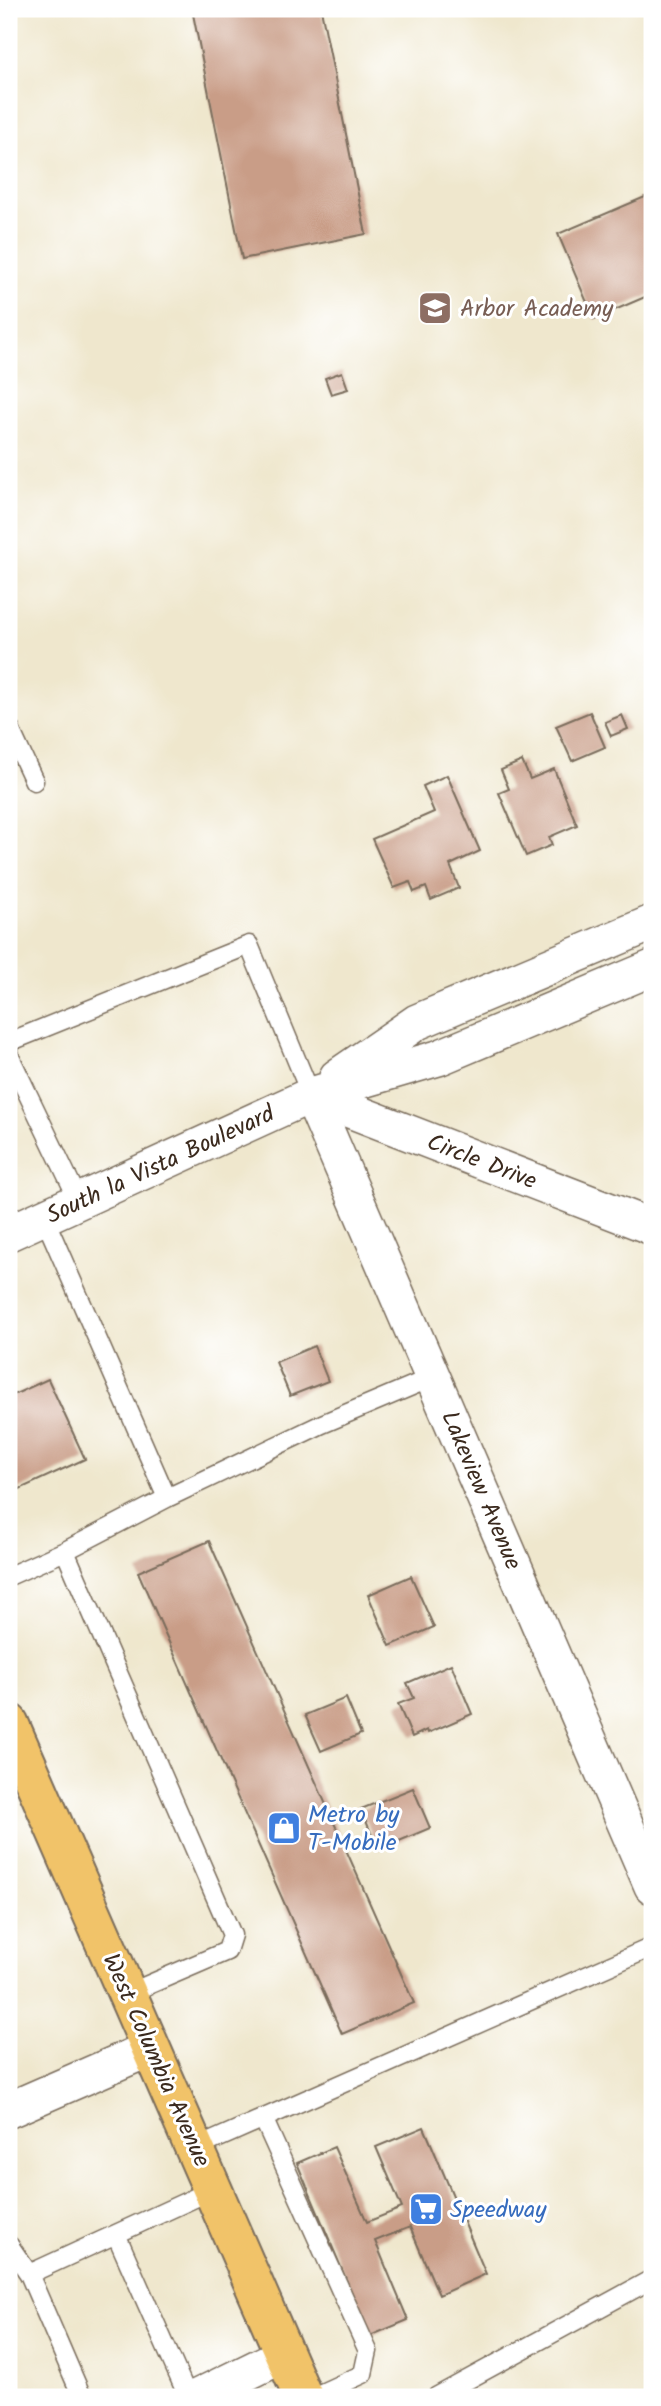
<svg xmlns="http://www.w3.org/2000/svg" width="661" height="2406" font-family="Kalam,sans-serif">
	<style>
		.building { fill: #c99d87 }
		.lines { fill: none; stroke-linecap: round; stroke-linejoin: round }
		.service-casing { stroke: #7a6c5b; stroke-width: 21 }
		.minor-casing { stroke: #7a6c5b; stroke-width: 38 }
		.primary-casing { stroke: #7a6c5b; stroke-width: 42 }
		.service { stroke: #fff; stroke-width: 18 }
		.minor { stroke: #fff; stroke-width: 35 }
		.primary { stroke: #f1c369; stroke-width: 38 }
		.labels { text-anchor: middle; stroke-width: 6; stroke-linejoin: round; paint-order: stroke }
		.education-label { font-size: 24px; fill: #785e54; stroke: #fff; text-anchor: start }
		.street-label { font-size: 24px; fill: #3b2a1e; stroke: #fff }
		.shop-label { font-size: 24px; fill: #366cbe; stroke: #fff; text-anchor: start }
	</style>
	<rect width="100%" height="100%" fill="#fff"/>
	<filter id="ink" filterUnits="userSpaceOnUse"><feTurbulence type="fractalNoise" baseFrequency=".0143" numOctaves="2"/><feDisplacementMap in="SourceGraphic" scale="14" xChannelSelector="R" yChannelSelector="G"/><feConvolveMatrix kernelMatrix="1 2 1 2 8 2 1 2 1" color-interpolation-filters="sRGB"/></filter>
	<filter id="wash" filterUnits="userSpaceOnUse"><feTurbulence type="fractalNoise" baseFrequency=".00686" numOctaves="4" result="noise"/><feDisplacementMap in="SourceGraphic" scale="28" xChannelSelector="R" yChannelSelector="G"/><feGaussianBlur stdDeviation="1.57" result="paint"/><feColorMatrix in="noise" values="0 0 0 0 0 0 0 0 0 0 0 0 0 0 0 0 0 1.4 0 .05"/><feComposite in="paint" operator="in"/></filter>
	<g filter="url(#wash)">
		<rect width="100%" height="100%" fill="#efe7cd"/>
		<g id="blocks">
			<path class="building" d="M221,9H321L366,234L242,259L193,14Z
				M652,194V294L594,319L558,234Z
				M342,372L348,389L331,394L325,378Z
				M590,712L605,747L572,761L556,726Z
				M622,715L628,729L611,736L605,722Z
				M522,761L530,779L554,769L577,825L549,837L552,845L526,856L499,793L509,789L501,770Z
				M447,775L480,851L450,865L459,888L431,900L426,887L414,892L410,882L394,888L372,839L434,812L423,786Z
				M314,1346L328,1381L290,1396L276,1362Z
				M48,1379L85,1459L9,1494V1397Z
				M209,1541L414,2003L342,2034L138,1572Z
				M411,1576L434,1627L390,1646L368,1595Z
				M451,1664L472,1714L428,1733L427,1730L412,1737L398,1704L414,1698L407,1683Z
				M346,1698L361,1734L321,1751L305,1715Z
				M413,1788L430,1828L378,1850L361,1809Z
				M424,2127L486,2274L439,2295L410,2227L375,2241L408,2320L370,2336L297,2163L334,2147L367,2222L402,2208L376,2147Z"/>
		</g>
	</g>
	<g filter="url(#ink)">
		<use href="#blocks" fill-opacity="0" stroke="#7a6c5b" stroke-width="2"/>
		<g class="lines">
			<g class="service-casing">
				<path id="service" d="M9,727L34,781
					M9,1042L249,945L311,1095
					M9,1055L79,1201
					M167,1498L322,1424L433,1377
					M65,1551L232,1935L227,1951L127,1994
					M9,1576L65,1551L167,1498L44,1217
					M263,2118L368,2351L363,2374L313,2397
					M196,2148L652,1947
					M116,2234L188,2397
					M9,2245L29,2274
					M82,2397L29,2274L214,2189
					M436,2397L652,2279"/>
			</g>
			<g class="minor-casing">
				<path id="minor" d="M337,1077L417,1022L652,923
					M311,1095L652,1886
					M311,1095L652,1227
					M9,1233L311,1095L438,1058L652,968
					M9,2110L151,2048
					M197,2397L285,2354"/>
			</g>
			<g class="primary-casing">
				<path id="primary" d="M9,1723L303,2397"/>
			</g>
			<use href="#service" class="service"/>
			<use href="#minor" class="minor"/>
			<use href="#primary" class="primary"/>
		</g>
	</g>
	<defs>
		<g id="school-square" transform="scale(1.75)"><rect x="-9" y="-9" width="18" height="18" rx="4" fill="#8d6e63" stroke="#fff"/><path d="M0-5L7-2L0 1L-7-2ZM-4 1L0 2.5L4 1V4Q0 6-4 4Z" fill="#fff"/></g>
		<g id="shop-square" transform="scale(1.75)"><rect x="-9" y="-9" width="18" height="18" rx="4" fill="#3f7fe0" stroke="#fff"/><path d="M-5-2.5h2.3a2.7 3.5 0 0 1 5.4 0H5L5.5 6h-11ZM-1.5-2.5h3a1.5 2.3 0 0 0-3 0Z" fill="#fff"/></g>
		<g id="supermarket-square" transform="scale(1.75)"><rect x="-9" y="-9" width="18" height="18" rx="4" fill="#3f7fe0" stroke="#fff"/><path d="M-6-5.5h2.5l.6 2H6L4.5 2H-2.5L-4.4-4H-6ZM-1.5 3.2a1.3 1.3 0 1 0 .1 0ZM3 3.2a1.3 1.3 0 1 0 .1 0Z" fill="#fff"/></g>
	</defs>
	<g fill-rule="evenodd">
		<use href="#school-square" x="435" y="308"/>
		<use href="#shop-square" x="284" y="1828"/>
		<use href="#supermarket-square" x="426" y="2209"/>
	</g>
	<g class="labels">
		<g class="education-label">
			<text x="460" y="316">Arbor Academy</text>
		</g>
		<g class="street-label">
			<text transform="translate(482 1161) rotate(21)" y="8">Circle Drive</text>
			<text transform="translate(160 1164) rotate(-25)" y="8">South la Vista Boulevard</text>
			<text transform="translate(482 1490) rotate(67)" y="8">Lakeview Avenue</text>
			<text transform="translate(157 2060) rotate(66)" y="8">West Columbia Avenue</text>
		</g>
		<g class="shop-label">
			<text x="308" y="1822">Metro by<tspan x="308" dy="28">T-Mobile</tspan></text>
			<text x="450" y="2217">Speedway</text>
		</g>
	</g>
	<rect width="661" height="2406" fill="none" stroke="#fff" stroke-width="35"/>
</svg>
